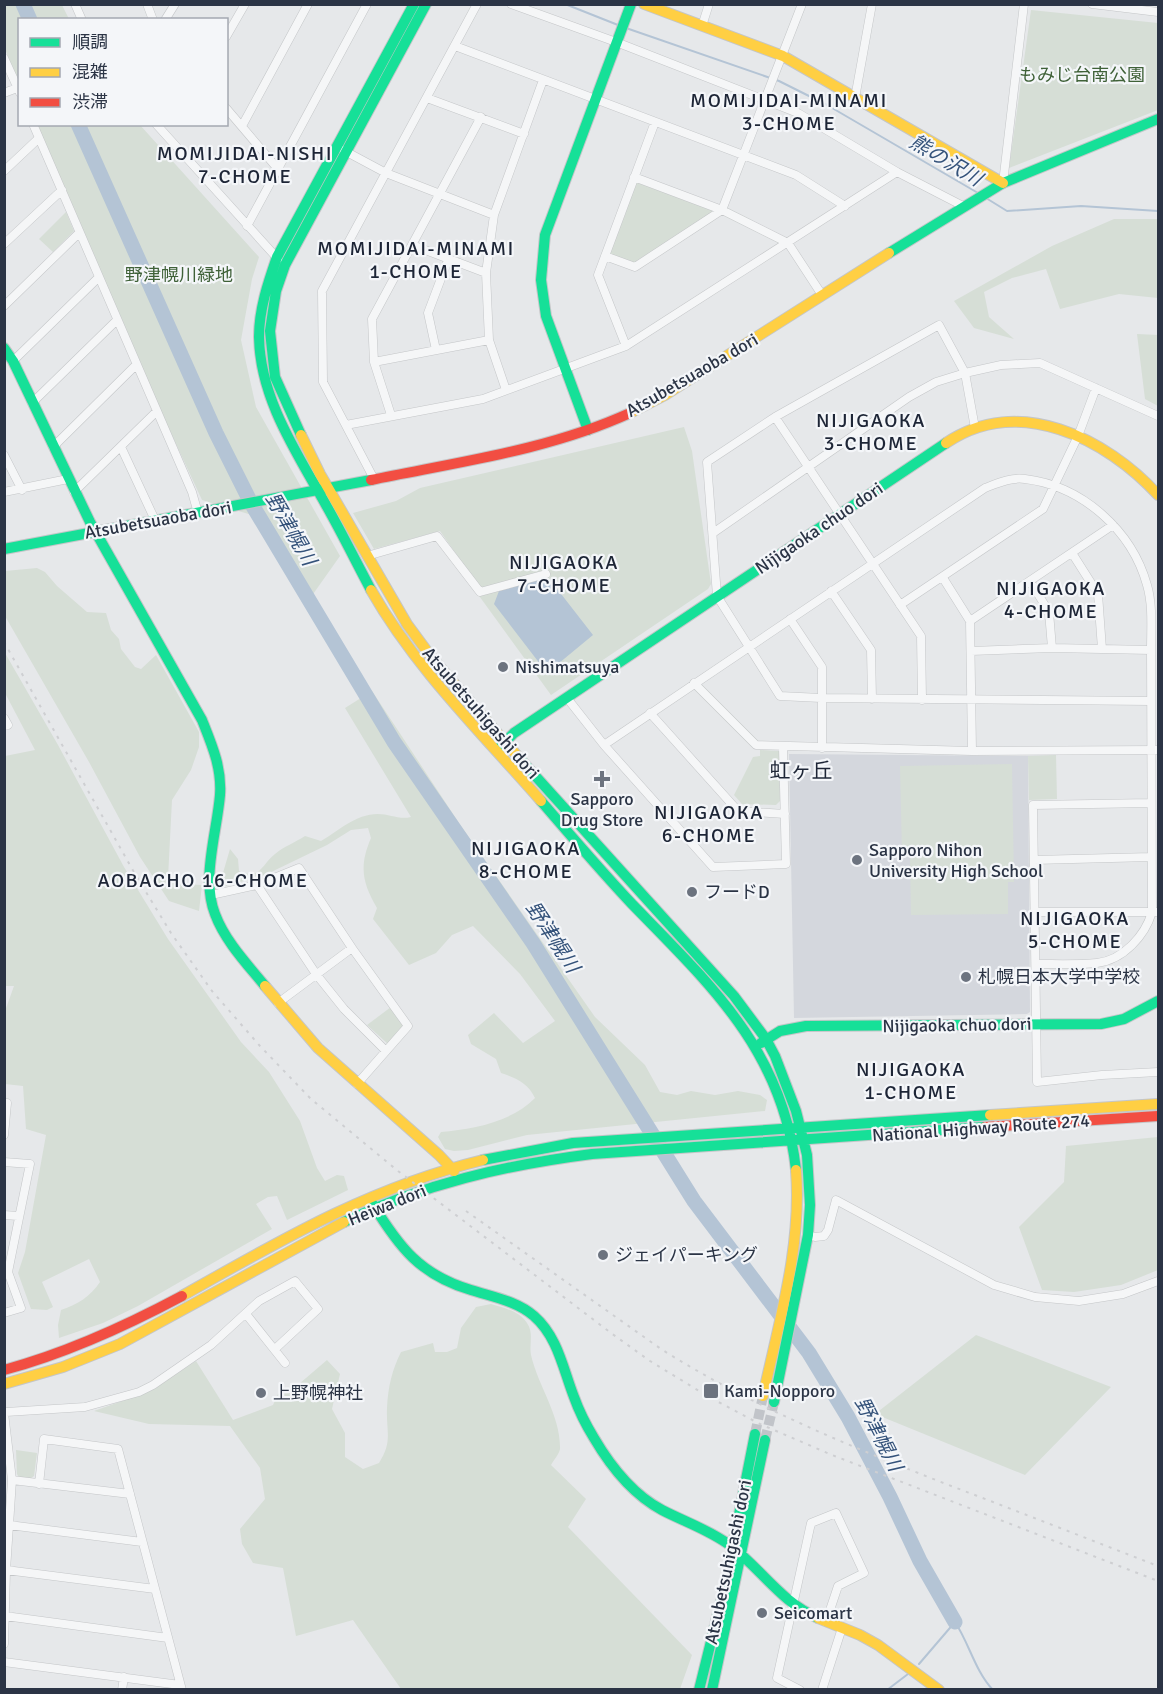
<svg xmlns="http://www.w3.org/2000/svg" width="1163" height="1694" font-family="Signika,'Noto Sans JP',sans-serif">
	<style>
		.built { fill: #d4d7dd }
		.green { fill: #d6ded6 }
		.water { fill: #b4c4d5 }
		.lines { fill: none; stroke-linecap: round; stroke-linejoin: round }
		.stream { stroke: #b4c4d5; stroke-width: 2 }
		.river { stroke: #b4c4d5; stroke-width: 15 }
		.secondary-tunnel { stroke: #c1c4c9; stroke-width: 10; stroke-dasharray: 10 5; stroke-linecap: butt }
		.street-casing { stroke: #c4c6c8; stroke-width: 9 }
		.fast-casing { stroke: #c4c6c8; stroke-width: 12 }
		.slow-casing { stroke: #c4c6c8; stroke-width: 12 }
		.jam-casing { stroke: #c4c6c8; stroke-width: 12 }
		.street { stroke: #f5f6f7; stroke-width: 8 }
		.fast { stroke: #16e098; stroke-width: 10 }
		.slow { stroke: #ffcf43; stroke-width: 10 }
		.jam { stroke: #f24e42; stroke-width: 10 }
		.rail { stroke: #cecfd2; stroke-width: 2; stroke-dasharray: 3 6; stroke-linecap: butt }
		.poi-dot { fill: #6c737f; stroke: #f4f6f9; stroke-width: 2 }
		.labels { text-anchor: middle; stroke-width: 4.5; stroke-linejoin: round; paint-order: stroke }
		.park-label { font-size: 18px; fill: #3f6138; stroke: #f4f6f9 }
		.street-label { font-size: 18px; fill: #2b3445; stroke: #f4f6f9 }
		.poi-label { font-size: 18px; fill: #2b3445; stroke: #f4f6f9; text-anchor: start }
		.neighbourhood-label { font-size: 20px; letter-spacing: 1.5px; fill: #1d2536; stroke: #f4f6f9 }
		.water-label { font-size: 20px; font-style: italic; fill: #34527a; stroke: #f4f6f9 }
		.quarter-label { font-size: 21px; fill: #1d2536; stroke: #f4f6f9 }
	</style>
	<rect width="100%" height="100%" fill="#e6e8ea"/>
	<path class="built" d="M789,754L1028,756L1030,1012L1027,1014L794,1018Z"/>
	<path class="green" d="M4,5H62L69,19L20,20L19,84L5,49Z
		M1031,10L1158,23V110L1009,168Z
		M37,125H140L259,257L252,279L241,340L256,407L340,556L311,597L268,520L202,500L150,388Z
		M634,177L722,210L635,267L605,256Z
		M66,212L74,231L53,252L39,239Z
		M1114,219H1158V298L1119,294L1060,309L1046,269L1012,278L984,292L989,317L1014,339L974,328L954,301L1052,246Z
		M1137,334L1158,335V406L1145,399Z
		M684,427L692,451L711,584L708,589L551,695L469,582L473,578L440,531L374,549L353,513L396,501L420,488Z
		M37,568L45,572L57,586L87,612L106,613L111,630L119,639L121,649L135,667L141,669L156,655L199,732V747L191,770L172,800L168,878L178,884L202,885L199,911L169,901L140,857L89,762L5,616V571Z
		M5,653L58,745L124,867L168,939L241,1042L269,1072L300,1121L317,1168L325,1181L337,1175L344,1176L348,1190L287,1220L277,1196L268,1197L256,1204L272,1229L138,1306L103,1323L59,1338L58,1325L61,1310C78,1304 90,1297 100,1282L89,1259L42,1282L53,1307L47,1310L31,1309L18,1273L25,1252L46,1135L26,1129L23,1086L5,1084V1011L14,986H4L5,756L35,750L5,693Z
		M372,691L459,823L595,1017L645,1065L660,1092L677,1095L691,1091L715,1095L738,1091L760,1095L767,1100L765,1111L527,1135L468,1150L454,1151L445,1149L438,1137L441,1132C473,1129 512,1122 535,1098C528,1083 516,1078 501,1073L496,1059L471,1044L468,1035L494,1013L523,1043L555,1021L520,974L473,926L452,935L436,953L409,965L373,919L377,908C362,882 359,866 371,838L368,828L351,830L327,845L265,875L226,886L220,883L230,849L238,859L239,871C260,881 262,864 275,854C283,847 296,842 305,836L321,841C339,831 355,814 378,814C390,814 399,820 411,817L345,708Z
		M760,750L779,751L780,801L776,805L742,804L734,795L753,757L760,756Z
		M1056,755L1057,799L1029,800L1028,756Z
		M1012,764L1014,882H1008V914L911,915L910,855H902L900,766Z
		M391,1007L404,1027L388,1044L367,1025Z
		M1158,1137V1270L1121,1285L1074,1292L1042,1290L1019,1227L1064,1182L1066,1146Z
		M491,1304C504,1308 519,1311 527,1323C534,1333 529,1344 531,1355C538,1386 561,1416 560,1449C559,1454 554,1460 551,1465L586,1499L568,1527L692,1655L680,1689H401L353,1620L296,1636L283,1568L253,1563L242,1544L240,1529L265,1499L260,1468L230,1426L149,1424L94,1411L150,1391L196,1361L233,1420L273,1405L278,1394L292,1390L327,1360L340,1374L332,1409L345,1433V1457L363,1469L379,1463C393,1441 386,1432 387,1408C388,1387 392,1370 401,1352L433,1343L435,1352H447L457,1348L461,1328L476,1307Z
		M976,1335L1111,1387L1025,1475L875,1414Z
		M16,1450L37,1453L34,1476L31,1478H19L17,1474Z"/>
	<path class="water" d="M542,579L546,584L551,581L593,635L547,673L494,604L499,591Z"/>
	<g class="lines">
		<path class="stream" d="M565,4L618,25
			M626,28L779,81L827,105L978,193
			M986,198L1007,211L1081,206L1158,211
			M919,1664L955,1622C969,1643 975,1671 993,1690
			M887,1690L908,1674"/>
		<path class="river" d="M23,4L30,20
			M78,124L216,433L251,503L394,742L533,943L694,1201L809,1353L848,1417L890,1497L920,1561L955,1622"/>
		<path class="secondary-tunnel" d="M755,1434L763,1396
			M765,1440L774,1402"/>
		<g class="street-casing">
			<path id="street" d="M75,4L82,20
				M147,4L153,20
				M511,4L616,42L798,113L897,172L963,206
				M1092,4L1158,12
				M165,20L175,4
				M702,26L709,4
				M226,37L245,4
				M455,46L796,175L845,206
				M4,58L20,93
				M4,93L17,88
				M427,98L524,134
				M855,98L872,4
				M226,108L278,169
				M33,124L192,492L198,513
				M156,124L278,259
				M242,126L308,4
				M343,150L386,173L494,215
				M4,171L39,138
				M634,177L722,210L788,243L822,295
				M1003,183L1024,4
				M247,226L367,4
				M4,244L62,190
				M412,245L486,273
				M605,256L635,267L722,210L802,4
				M4,306L79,233
				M626,346L598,275L655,122
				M436,350L428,313L448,260
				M13,361L98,278
				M374,362L489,340
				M506,390L489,340L486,273L494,215L543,80
				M32,403L116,321
				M391,415L374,362L372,319L481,117
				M775,417L921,636L922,700
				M346,425L483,399L626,346L897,172
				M975,428L965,373L939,325L775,417L707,462L717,596L780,696L821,698L1151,701
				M53,447L136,365
				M121,447L155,520
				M4,455L22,490
				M374,479L323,382L322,291L477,4
				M4,492L68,479
				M74,492L157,411
				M713,533L909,397L936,382L965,373L1001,365L1040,363L1158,416
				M1072,553L1098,594L1102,649
				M367,556L437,536L480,592L546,574
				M943,578L970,621L972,751
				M1030,581L1049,612L1052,648
				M831,591L871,650L872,699
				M900,605L1043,509L1078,436L1096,388
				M790,619L822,667V748
				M970,621L1113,525
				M971,651L1052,648L1151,650
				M694,683L756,745L972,751L1158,750
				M567,698L604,745L713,867L786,864L783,747
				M650,713L738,811L785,814
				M4,718L8,725L4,726
				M604,745L985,488C998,483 1011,477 1025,479C1083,486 1132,531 1147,585C1153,605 1151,629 1151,650L1152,912C1145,936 1123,960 1097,963C1077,965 1056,964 1036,964
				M1151,803L1033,805L1037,1082L1102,1075L1158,1072
				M1034,860L1151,857
				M257,885L316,974L344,1009L386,1051
				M211,895L257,885L299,868L352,948L408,1026L357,1084
				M1035,912H1158
				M278,1003L352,948
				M4,1103H7L4,1135
				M4,1162L30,1164L8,1272L21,1308L4,1313
				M4,1215L18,1216
				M808,1235L815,1237L824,1236L828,1230L836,1200L994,1285L1035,1297L1079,1301L1123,1294L1158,1281
				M246,1314L285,1363
				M6,1412L85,1407L139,1392L153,1385L211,1345L259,1301L295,1281L318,1309L275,1349
				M4,1413L12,1480L6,1570L4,1644
				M12,1480L130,1494
				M39,1484L44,1439L118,1449L182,1690
				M9,1525L142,1542
				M6,1570L155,1589
				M5,1616L168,1638
				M4,1662L180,1685
				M122,1690L124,1677
				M800,1690L777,1678L811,1523L836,1513L864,1573L838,1586L826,1622
				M822,1690L842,1628"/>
		</g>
		<g class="fast-casing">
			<path id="fast" d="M889,253L1003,183L1158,119
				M4,348L13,361L90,522L202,720C212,745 222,768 220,795C217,832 201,879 215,914C225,941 247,964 265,986
				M588,430L546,316L541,280L545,235L631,4
				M301,435L275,377L270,331L276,291L285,265L426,4
				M4,549L371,480
				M371,590C356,562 342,533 326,505C297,453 260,399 259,337C259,309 268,283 277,257L414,4
				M500,747L514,733L946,443
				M520,759L734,996L766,1039L775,1056L796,1111L807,1155L810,1205L808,1235L774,1402
				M541,801C571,836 601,871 632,904C711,985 783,1051 796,1170
				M761,1043L780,1031L806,1026L1101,1024L1124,1019L1158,1001
				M483,1160L573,1143L990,1115
				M372,1203C399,1247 420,1275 471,1290C493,1297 517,1301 534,1316C558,1337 563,1369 574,1397C579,1411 586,1425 594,1438C611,1467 632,1494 662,1510C685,1522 710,1530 731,1546C761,1569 782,1603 818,1618
				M344,1222C423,1184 506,1165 592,1154L985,1127
				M699,1690L725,1585L755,1434
				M712,1690L765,1440"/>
		</g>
		<g class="slow-casing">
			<path id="slow" d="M644,4L783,56L1003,183
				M630,413L665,395L889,253
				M301,435L320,474L407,624L432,658L520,759
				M946,443C1018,394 1106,438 1158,495
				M371,590C416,669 482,733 541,801
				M265,986L318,1048L439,1155L454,1171
				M990,1115L1158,1104
				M182,1296C281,1240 371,1187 483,1160
				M4,1384L63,1367L120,1344L344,1222
				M763,1396C779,1321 802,1247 796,1170
				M818,1618L860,1635L878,1645L939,1690"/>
		</g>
		<g class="jam-casing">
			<path id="jam" d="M371,480C458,462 549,450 630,413
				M985,1127L1158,1116
				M4,1370C67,1353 124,1327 182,1296"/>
		</g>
		<use href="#street" class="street"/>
		<use href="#fast" class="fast"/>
		<use href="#slow" class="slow"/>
		<use href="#jam" class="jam"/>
		<path class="rail" d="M4,642L135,874L171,933L212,991L260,1046L311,1099L398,1171L611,1333L650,1361L709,1397L760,1424L832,1455L1158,1581
			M466,1211L661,1349C751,1406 847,1445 946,1484C1017,1511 1088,1539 1158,1566"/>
	</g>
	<g class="poi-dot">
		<circle cx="503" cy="667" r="6"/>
		<path d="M599 770h6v6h6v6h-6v6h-6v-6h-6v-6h6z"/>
		<circle cx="857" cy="860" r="6"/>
		<circle cx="692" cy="892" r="6"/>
		<circle cx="966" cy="977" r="6"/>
		<circle cx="603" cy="1255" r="6"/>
		<rect x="703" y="1383" width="16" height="16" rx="3"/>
		<circle cx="261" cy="1393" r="6"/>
		<circle cx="762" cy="1613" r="6"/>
	</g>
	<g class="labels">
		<g class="park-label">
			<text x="1082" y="81">もみじ台南公園</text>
			<text x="179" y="281">野津幌川緑地</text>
		</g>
		<g class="street-label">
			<text transform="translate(692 375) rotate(-30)" y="6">Atsubetsuaoba dori</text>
			<text transform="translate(158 520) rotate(-10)" y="6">Atsubetsuaoba dori</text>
			<text transform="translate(819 528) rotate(-34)" y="6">Nijigaoka chuo dori</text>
			<text transform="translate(481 713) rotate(49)" y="6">Atsubetsuhigashi dori</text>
			<text transform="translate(957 1025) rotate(-1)" y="6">Nijigaoka chuo dori</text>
			<text transform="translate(981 1128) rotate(-4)" y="6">National Highway Route 274</text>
			<text transform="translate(387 1205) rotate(-22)" y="6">Heiwa dori</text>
			<text transform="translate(728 1562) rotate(-78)" y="6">Atsubetsuhigashi dori</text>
		</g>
		<g class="poi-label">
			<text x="515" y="673">Nishimatsuya</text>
			<text x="602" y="805" text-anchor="middle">Sapporo<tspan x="602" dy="21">Drug Store</tspan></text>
			<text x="869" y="856">Sapporo Nihon<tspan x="869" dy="21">University High School</tspan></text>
			<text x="704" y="898">フードD</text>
			<text x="978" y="983">札幌日本大学中学校</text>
			<text x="615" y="1261">ジェイパーキング</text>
			<text x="724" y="1397">Kami-Nopporo</text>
			<text x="273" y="1399">上野幌神社</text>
			<text x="774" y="1619">Seicomart</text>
		</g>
		<g class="neighbourhood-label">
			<text x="789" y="107">MOMIJIDAI-MINAMI<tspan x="789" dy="23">3-CHOME</tspan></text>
			<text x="245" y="160">MOMIJIDAI-NISHI<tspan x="245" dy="23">7-CHOME</tspan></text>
			<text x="416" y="255">MOMIJIDAI-MINAMI<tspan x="416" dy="23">1-CHOME</tspan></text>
			<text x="871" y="427">NIJIGAOKA<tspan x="871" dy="23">3-CHOME</tspan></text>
			<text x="564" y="569">NIJIGAOKA<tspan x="564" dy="23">7-CHOME</tspan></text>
			<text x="1051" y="595">NIJIGAOKA<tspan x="1051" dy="23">4-CHOME</tspan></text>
			<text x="709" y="819">NIJIGAOKA<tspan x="709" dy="23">6-CHOME</tspan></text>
			<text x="526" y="855">NIJIGAOKA<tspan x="526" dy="23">8-CHOME</tspan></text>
			<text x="203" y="887">AOBACHO 16-CHOME</text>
			<text x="1075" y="925">NIJIGAOKA<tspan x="1075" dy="23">5-CHOME</tspan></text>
			<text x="911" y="1076">NIJIGAOKA<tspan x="911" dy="23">1-CHOME</tspan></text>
		</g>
		<g class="water-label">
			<text transform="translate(946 160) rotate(31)" y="7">熊の沢川</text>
			<text transform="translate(291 529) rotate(60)" y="7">野津幌川</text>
			<text transform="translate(553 937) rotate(57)" y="7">野津幌川</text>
			<text transform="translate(879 1434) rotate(63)" y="7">野津幌川</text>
		</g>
		<g class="quarter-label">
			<text x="801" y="778">虹ヶ丘</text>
		</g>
	</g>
	<rect width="1163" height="1694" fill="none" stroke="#2b3445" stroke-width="12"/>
	<rect x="18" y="18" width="210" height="108" fill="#f4f6f9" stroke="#a4a8b1" stroke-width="1.5"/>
	<rect x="30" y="38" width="30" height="9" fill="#16e098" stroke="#a4a8b1" stroke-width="1.5"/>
	<text x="72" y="48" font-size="18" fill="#2b3445">順調</text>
	<rect x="30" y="68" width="30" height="9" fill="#ffcf43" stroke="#a4a8b1" stroke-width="1.5"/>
	<text x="72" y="78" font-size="18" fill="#2b3445">混雑</text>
	<rect x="30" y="98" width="30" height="9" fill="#f24e42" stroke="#a4a8b1" stroke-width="1.5"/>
	<text x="72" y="108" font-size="18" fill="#2b3445">渋滞</text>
</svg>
